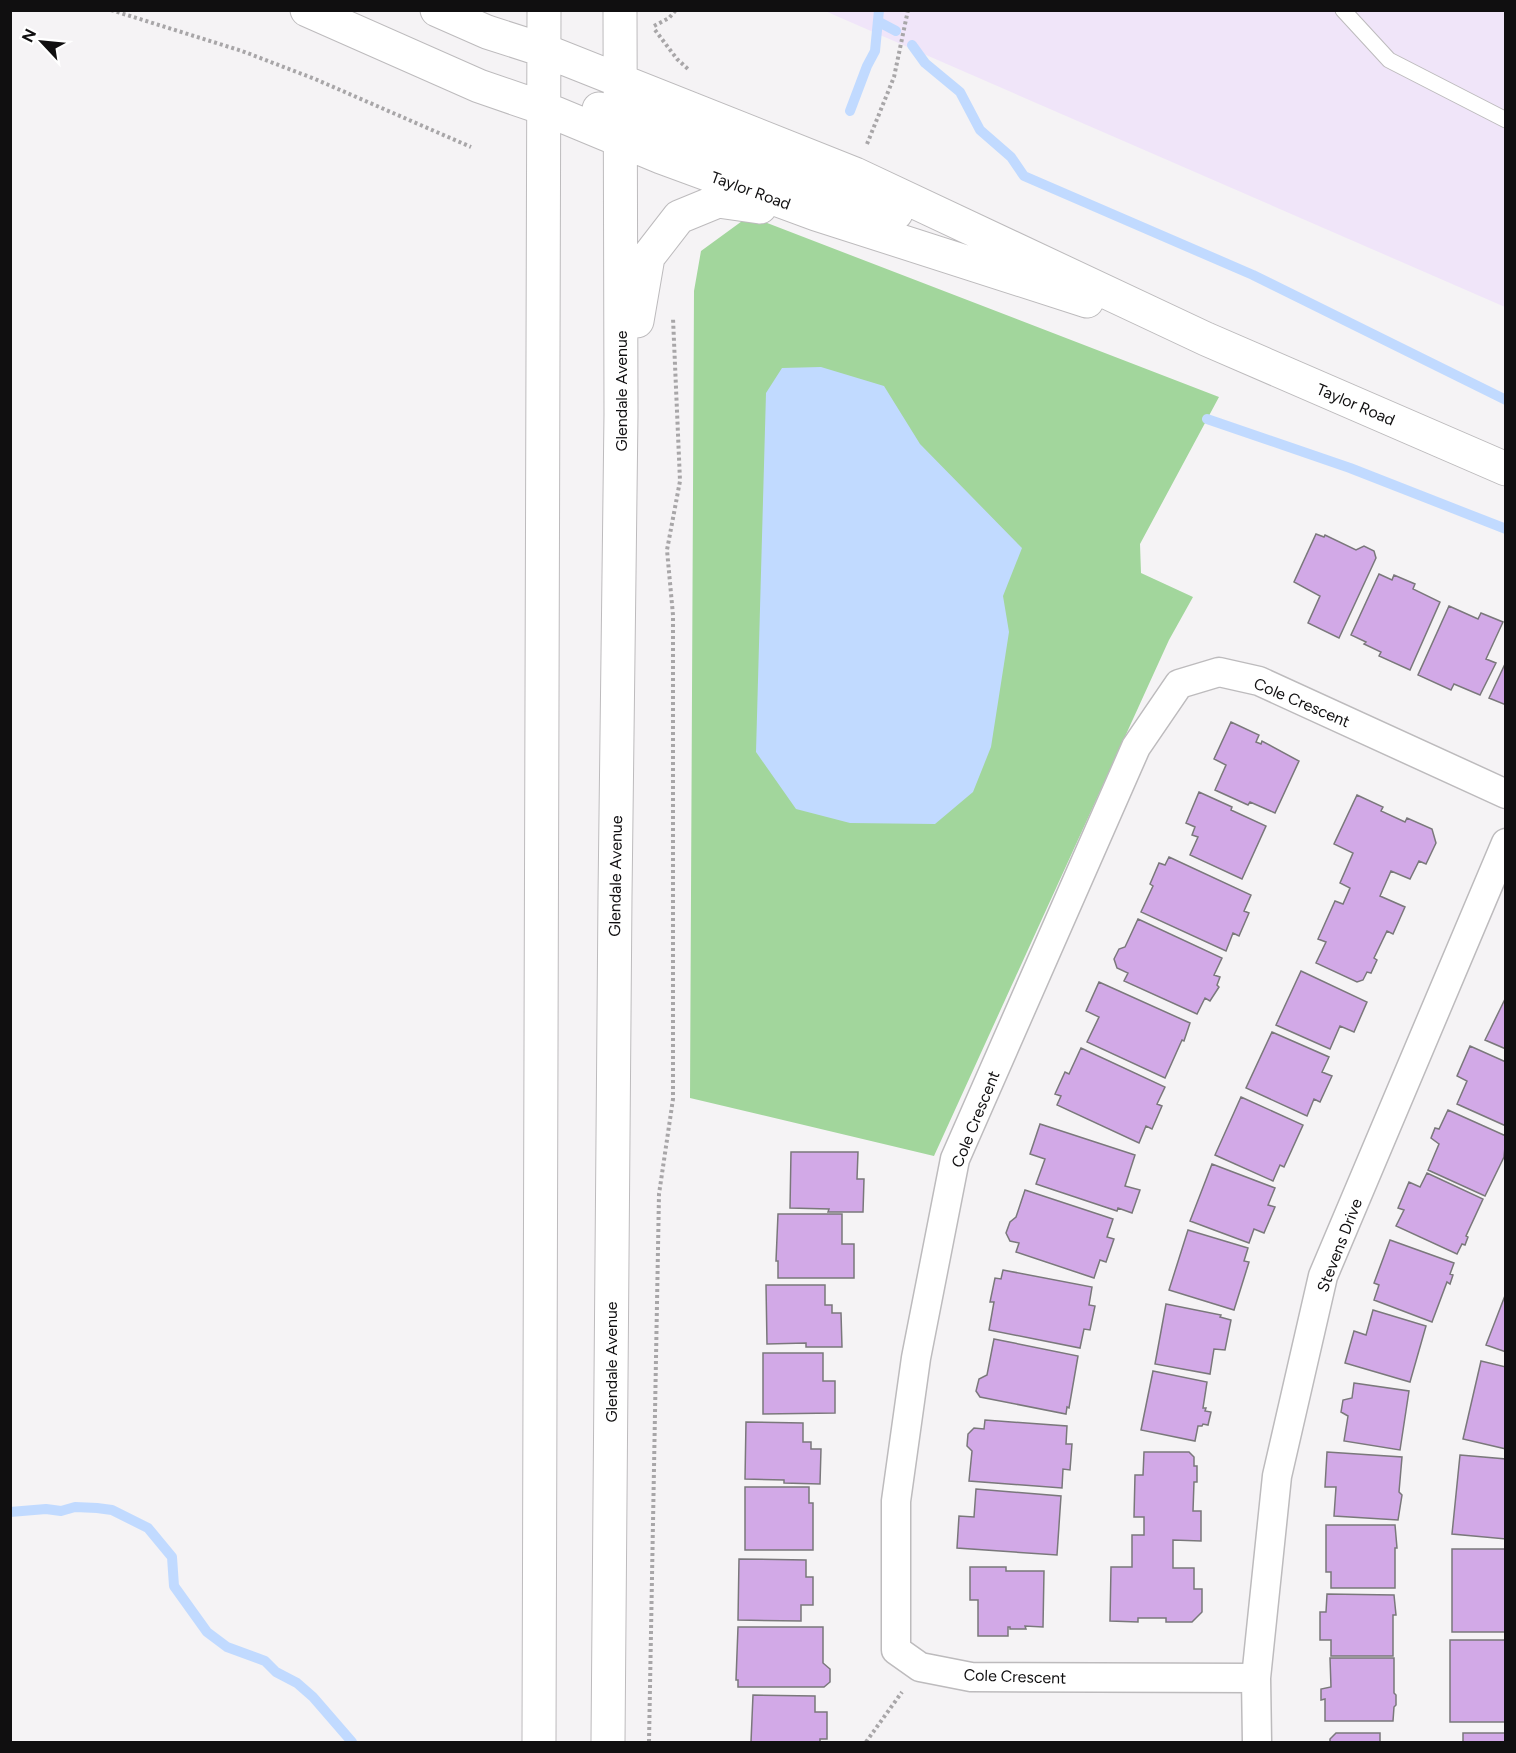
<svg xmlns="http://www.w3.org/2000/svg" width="1516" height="1753" font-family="Figtree,sans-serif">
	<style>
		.education { fill: #f0e5f9 }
		.green { fill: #a2d69c }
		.water { fill: #c1daff }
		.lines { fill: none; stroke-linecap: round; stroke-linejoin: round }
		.stream { stroke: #c1daff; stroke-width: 10 }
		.building { fill: #d2a9e7; stroke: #7a787b; stroke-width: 1.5 }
		.service-casing { stroke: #bdbbbd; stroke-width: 17 }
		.minor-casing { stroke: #bdbbbd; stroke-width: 31 }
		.secondary-casing { stroke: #bdbbbd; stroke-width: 35 }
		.path { stroke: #a8a6a8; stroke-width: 4; stroke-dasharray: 3 3; stroke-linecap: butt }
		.service { stroke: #fff; stroke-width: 15 }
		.minor { stroke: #fff; stroke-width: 28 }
		.secondary { stroke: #fff; stroke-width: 33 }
		.labels { text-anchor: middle; stroke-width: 6; stroke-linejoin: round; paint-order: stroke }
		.street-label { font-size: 16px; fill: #100f10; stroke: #fff }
	</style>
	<rect width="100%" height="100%" fill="#f5f3f5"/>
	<path class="education" d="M825,11H1505V307Z"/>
	<path class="green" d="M749,216L1219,397L1140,544L1141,573L1193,597L1169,640L934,1156L690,1098L694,291L701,251Z"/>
	<path class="water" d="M821,367L884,386L920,444L1022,548L1003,596L1009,632L991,747L973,792L935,824L850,823L796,809L756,752L766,393L782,368Z"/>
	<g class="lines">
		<path class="stream" d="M879,22L896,31
			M912,45L925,63L960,92L980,130L1011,157L1024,176L1253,275L1506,400
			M850,111L867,66L875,51L879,10
			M1207,419L1350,468L1506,529
			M10,1512L46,1509L61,1511L75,1507L97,1508L112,1510L148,1528L172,1557L174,1586L207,1632L227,1647L265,1661L276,1672L297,1683L313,1697L352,1742"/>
	</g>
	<path class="building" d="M1316,534L1324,537L1325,535L1356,550L1364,546L1374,551L1376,558L1339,638L1308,623L1320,596L1294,582Z
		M1379,574L1392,580L1394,575L1415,584L1413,589L1440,602L1410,670L1379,656L1381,652L1364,644L1366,642L1351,635Z
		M1449,606L1478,619L1481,613L1503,622L1486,659L1496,663L1480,695L1454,684L1451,690L1418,675Z
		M1505,664H1506V705L1489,698Z
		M1231,722L1259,735L1256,742L1261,744L1262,741L1299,761L1275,813L1250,802L1248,805L1215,790L1226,765L1214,759Z
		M1199,792L1232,807L1231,810L1266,826L1242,879L1190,855L1198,837L1192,835L1195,827L1186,823Z
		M1357,795L1383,807L1381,811L1405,822L1407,818L1432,829L1436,843L1426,864L1419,861L1410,879L1391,871L1380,896L1405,907L1393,934L1387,931L1374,958L1377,960L1371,973L1367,972L1363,980L1357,982L1316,963L1326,942L1318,939L1335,901L1343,904L1350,888L1340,883L1353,853L1334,844Z
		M1169,857L1251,895L1244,911L1249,913L1239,936L1233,933L1226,951L1141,912L1153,886L1150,884L1159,863L1165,865Z
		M1138,919L1222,958L1214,975L1220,977L1217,985L1219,987L1210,1001L1205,998L1197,1014L1124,981L1128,973L1117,968L1114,959L1119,949L1125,947Z
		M1301,971L1367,1002L1354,1032L1340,1026L1330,1049L1276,1025Z
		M1099,982L1190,1023L1184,1041L1182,1040L1165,1078L1087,1042L1099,1017L1086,1011Z
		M1506,997V1049L1485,1040Z
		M1272,1032L1329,1057L1322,1072L1332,1076L1320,1102L1314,1099L1307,1116L1246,1088Z
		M1470,1046L1506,1062V1126L1457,1104L1467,1081L1457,1076Z
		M1081,1048L1165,1087L1157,1104L1162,1106L1152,1129L1146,1126L1139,1143L1057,1105L1061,1096L1055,1094L1065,1072L1069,1074Z
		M1241,1097L1303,1125L1284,1167L1280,1165L1273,1181L1215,1155Z
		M1448,1110L1506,1136L1504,1157L1485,1196L1428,1170L1439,1144L1431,1138L1435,1128L1439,1129Z
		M1040,1124L1135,1155L1125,1186L1140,1190L1132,1213L1118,1208L1117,1211L1036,1184L1045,1159L1030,1154Z
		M791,1152H858L857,1179H864L863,1212H828L829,1209L790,1208Z
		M1212,1164L1275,1188L1268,1205L1275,1207L1264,1233L1254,1229L1249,1243L1190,1221Z
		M1427,1173L1483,1199L1466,1236L1468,1237L1465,1245L1462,1244L1457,1254L1396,1226L1404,1210L1398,1208L1409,1182L1420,1187Z
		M1025,1190L1113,1219L1107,1237L1114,1239L1106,1262L1100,1260L1094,1278L1016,1252L1019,1243L1010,1241L1006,1233L1010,1222L1016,1217Z
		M778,1214H842V1244H854V1278H778V1261H776Z
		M1188,1230L1248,1248L1244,1261L1249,1262L1234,1310L1169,1290Z
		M1390,1240L1454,1263L1450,1274L1453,1275L1450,1284L1447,1282L1432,1322L1374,1300L1379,1285L1374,1283Z
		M1003,1270L1092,1287L1089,1305L1095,1306L1090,1330L1084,1329L1080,1348L989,1330L994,1302H990L995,1278L1001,1279Z
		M766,1285H825V1305H832V1313H841L842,1347H806V1343L767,1344Z
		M1506,1293V1352L1486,1345Z
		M1166,1304L1221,1315L1220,1317L1231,1320L1225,1350L1214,1349L1210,1374L1155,1364Z
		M1373,1310L1426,1326L1410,1382L1345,1363L1354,1331L1366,1335Z
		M994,1339L1078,1356L1069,1408L1067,1407L1066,1414L980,1397L976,1391L979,1379L987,1375Z
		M763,1353H823V1381H835V1413L763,1414Z
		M1481,1361L1506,1367V1449L1463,1439Z
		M1153,1371L1207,1382L1203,1408H1206L1205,1411L1211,1412L1208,1425L1203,1424L1202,1426H1198L1195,1441L1141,1430Z
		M1354,1383L1409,1391L1400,1450L1344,1441L1348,1416L1341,1412L1343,1400L1352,1398Z
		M985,1420L1067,1426L1066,1444H1072L1070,1470L1063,1469L1062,1488L969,1481L972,1451L967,1446L968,1434L974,1428L984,1429Z
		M746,1422L803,1423V1442H811V1449H821L820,1484L784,1483V1480L745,1479Z
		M1144,1452H1189L1194,1457V1466H1197V1482H1194L1193,1511H1201V1541L1173,1540V1568H1194V1589H1202V1612L1192,1622H1166V1618H1138V1622L1110,1621L1111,1567H1132V1535H1144V1517H1134L1135,1475H1143Z
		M1327,1452L1402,1457L1399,1492L1402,1495L1398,1520L1334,1516L1336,1487H1325Z
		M1460,1455L1506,1459V1539L1452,1534Z
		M745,1487H809V1503H813V1550H745Z
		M976,1489L1061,1496L1057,1555L957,1548L959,1516L974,1517Z
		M1326,1525H1395L1397,1548H1395V1588H1331V1572H1326Z
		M1452,1549H1506V1632H1452Z
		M739,1559L806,1560V1577H813V1605H801V1621L738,1620Z
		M970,1567H1006V1571H1044L1043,1627L1025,1626L1026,1629H1010V1627H1008V1636H978V1600H970Z
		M1327,1594L1394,1595L1396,1615H1393V1656H1331V1640H1320V1612H1326Z
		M738,1627H823V1663L830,1669V1682L824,1687H738V1680H736Z
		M1450,1640H1506V1722H1450Z
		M1330,1658H1394V1693L1396,1695V1705L1394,1707L1393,1721H1325V1699L1321,1700V1689L1331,1687Z
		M753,1695L815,1696V1712H827V1739H820V1742H751Z
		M1336,1733H1380V1742H1330V1739Z
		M1463,1733H1506V1742H1463Z"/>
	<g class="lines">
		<g class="service-casing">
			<path id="service" d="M1343,10L1389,60L1506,120"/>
		</g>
		<g class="minor-casing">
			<path id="minor" d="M1256,1678L971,1677L920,1667L896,1650V1501L916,1358L955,1159L1136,747L1179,684L1219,672L1259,681L1506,794
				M1257,1742L1256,1678L1277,1476L1323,1276L1506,843"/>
		</g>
		<g class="secondary-casing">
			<path id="secondary" d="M307,10L479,86L543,108L661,157L816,214L1087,301
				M437,10L487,32L543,50L855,174L1206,339L1506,469
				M599,109L822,188L896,213
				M637,321L648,257L679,217L718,201L760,207
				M539,1742L544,10
				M608,1742L615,896L621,414L620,10"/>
		</g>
		<path class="path" d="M111,10L242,51L315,79L471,147
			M654,26L669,18L676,10
			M655,30L677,59L689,70
			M867,144L894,77L908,10
			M649,1742L659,1194L673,1099V615L667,550L680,481L673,318
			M866,1742L902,1692"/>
		<use href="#service" class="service"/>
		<use href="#minor" class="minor"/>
		<use href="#secondary" class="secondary"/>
	</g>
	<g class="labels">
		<g class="street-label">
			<text transform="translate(751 190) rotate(20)" y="6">Taylor Road</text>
			<text transform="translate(621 391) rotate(-90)" y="6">Glendale Avenue</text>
			<text transform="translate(1356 404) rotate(23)" y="6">Taylor Road</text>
			<text transform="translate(1302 702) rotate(23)" y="6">Cole Crescent</text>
			<text transform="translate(615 876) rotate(-89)" y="6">Glendale Avenue</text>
			<text transform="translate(975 1119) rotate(-68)" y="6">Cole Crescent</text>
			<text transform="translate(1339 1245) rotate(-69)" y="6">Stevens Drive</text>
			<text transform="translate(611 1362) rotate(-90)" y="6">Glendale Avenue</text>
			<text transform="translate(1015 1676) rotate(2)" y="6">Cole Crescent</text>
		</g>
	</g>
	<rect width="1516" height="1753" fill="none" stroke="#100f10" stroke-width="24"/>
	<g transform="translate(42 42) rotate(296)" stroke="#ffffff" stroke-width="4.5" paint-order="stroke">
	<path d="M0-4.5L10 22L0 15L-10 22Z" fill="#100f10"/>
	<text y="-9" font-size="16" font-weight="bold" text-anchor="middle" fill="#100f10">N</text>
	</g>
</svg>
